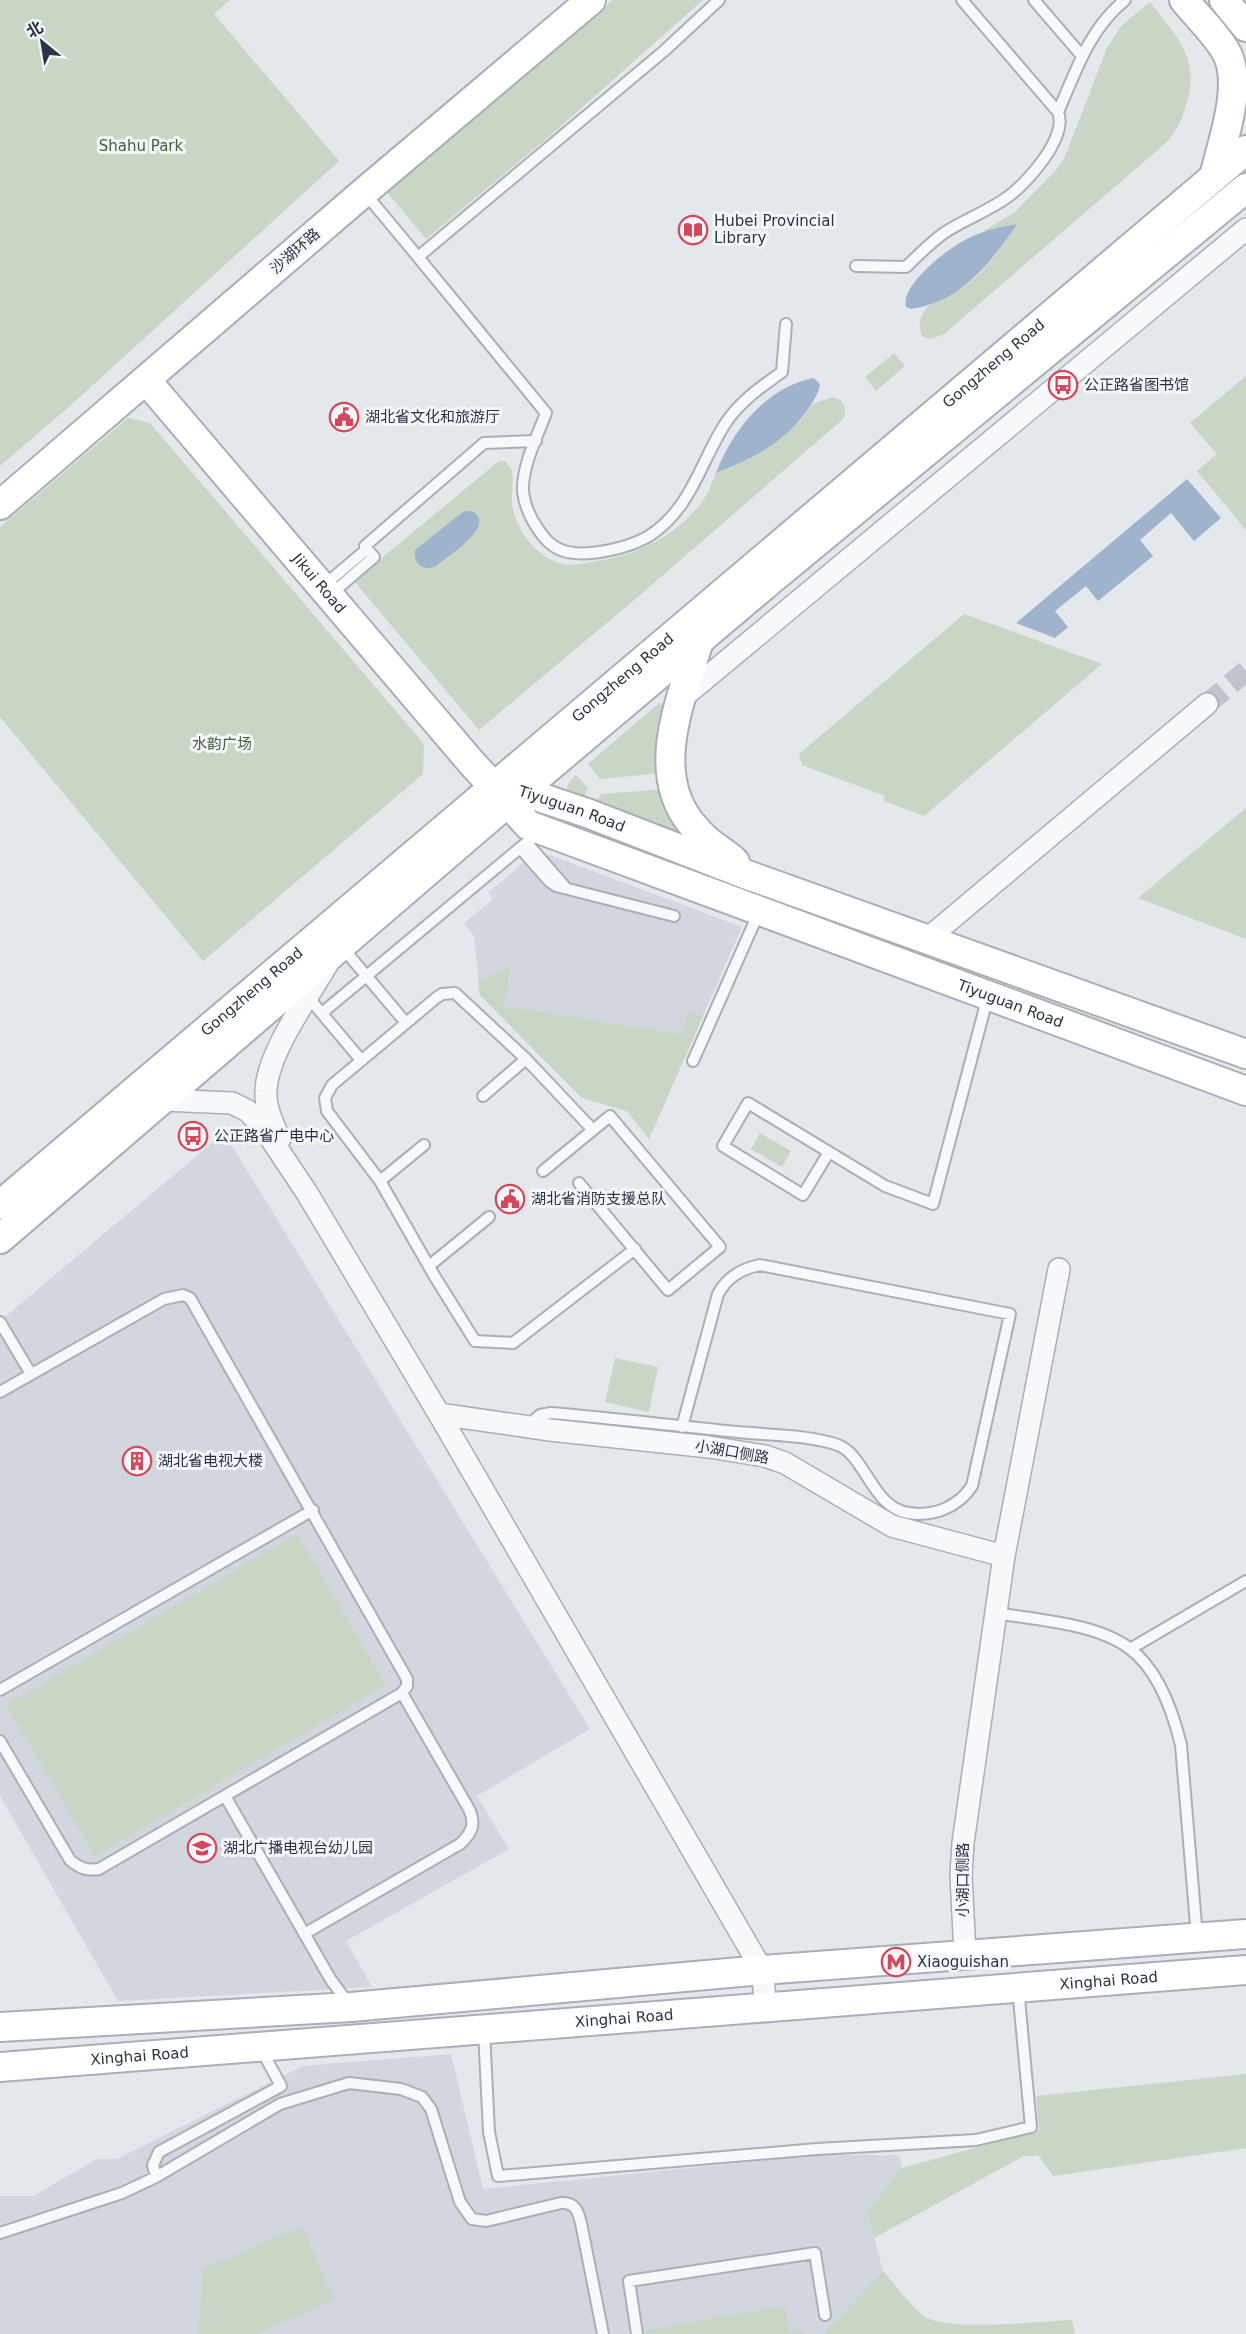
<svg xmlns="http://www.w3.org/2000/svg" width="1246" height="2334" font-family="'DejaVu Sans','Noto Sans SC',sans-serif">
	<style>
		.built { fill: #d2d6de }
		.green { fill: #c9d6c5 }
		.water { fill: #9fb4cc }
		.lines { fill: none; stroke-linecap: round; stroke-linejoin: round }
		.street-tunnel { stroke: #bfc3cb; stroke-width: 21; stroke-dasharray: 21 10; stroke-linecap: butt }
		.lane-casing { stroke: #a9aeb7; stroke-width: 14 }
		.street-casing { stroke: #a9aeb7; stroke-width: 24 }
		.secondary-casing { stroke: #a9aeb7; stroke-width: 32 }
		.lane { stroke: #f7f8fa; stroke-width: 10 }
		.street { stroke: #f7f8fa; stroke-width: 21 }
		.secondary { stroke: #fff; stroke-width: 28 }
		.labels { text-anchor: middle; stroke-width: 6; stroke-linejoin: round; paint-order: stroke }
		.park-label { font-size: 15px; fill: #3f6138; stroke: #f4f6f9 }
		.poi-label { font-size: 15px; fill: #2b3445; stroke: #f4f6f9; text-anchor: start }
		.street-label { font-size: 15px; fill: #2b3445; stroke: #f4f6f9 }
	</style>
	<rect width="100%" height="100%" fill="#e4e7ec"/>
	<path class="built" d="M547,854L742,927L649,1139L627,1111L582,1098L480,995L474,936L464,923L493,899L488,893L524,862L530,868Z
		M224,1133L590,1729L477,1796L509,1849L346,1941L372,1987L118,2001L0,1796V1321Z
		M451,2054L483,2189L817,2155H899L902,2168L867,2211L883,2271L823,2334H0V2196H33L97,2159H117L303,2066Z"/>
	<path class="green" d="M0,0H230L214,14L339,161L71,405L0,466Z
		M613,0H703L552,134L426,239L387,192Z
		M1150,2C1177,37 1201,58 1186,105C1182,120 1177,130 1167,142L944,334L931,339L923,337C916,326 921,312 931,304C939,297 952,295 961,289C985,273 1001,248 1016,225L982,232L1015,212L1056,170L1064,159L1107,48L1121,26Z
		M894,353L905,366L876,391L865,377Z
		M1246,376V530L1197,471L1217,454L1190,423Z
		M832,397C844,399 849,410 842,420L639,596L479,730L354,581L499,461H505L512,470C515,491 507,501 518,524C525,540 539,555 556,562C567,567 580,564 592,562C634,556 671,539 699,506C707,496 711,485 716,473L738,464L800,421L811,405Z
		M128,418L150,423L424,744L423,774L203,961L0,717V527Z
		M964,614L1102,664L924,816L884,801L885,796L802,765L799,754Z
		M659,703H665L662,773L600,779L588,764Z
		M576,775L588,788L583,800C567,792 561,789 576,775Z
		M665,789L687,837L596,804L601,794Z
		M1246,808V939L1138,898Z
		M511,966L504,1006L683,1035L687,1013L703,1016L649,1139L627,1111L582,1098L480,995L478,981Z
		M760,1133L791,1151L782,1167L751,1149Z
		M615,1358L658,1367L649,1412L605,1402Z
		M297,1534L386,1685L95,1856L6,1705Z
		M1246,2074V2148L1053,2176L1039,2156H1024L874,2238L867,2211L902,2168L1039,2130L1036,2096Z
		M302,2226L334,2300L256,2334H198L203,2269Z
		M883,2271C896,2286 909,2304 924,2316C945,2332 1043,2321 1072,2320L1075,2334H823Z
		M785,2306L789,2332L803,2330L804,2334H647L646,2330Z"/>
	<path class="water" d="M1017,224C991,263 961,302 911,309L906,307C900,284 952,245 971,237C986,230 1001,227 1017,224Z
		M814,378L820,384C819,393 813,402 808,409C785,443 753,458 716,473C732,431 766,387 814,378Z
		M1187,479L1221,518L1194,541L1171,513L1140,540L1153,556L1098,601L1086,586L1055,611L1068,627L1055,638L1016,623Z
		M464,511C470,511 474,511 477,515C490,530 447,557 436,566C423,572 413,564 415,550Z"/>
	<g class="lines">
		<path class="street-tunnel" d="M1207,704L1246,671"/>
		<g class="lane-casing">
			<path id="lane" d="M719,0L664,51L418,257L546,413C537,437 522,466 523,491C524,502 528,512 533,521C540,533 548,545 561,550C584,559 629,548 649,536C691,509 700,463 725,424C739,402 761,387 782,372L786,324
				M1034,0L1082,56
				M1058,112C1076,71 1089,29 1125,0
				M364,192L418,257
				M856,266L906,267C918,255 930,243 944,233C965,219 989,211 1009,196C1028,182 1068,137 1058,112L962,0
				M322,587L367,549L365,546L484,443L536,441
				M330,595L374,557L367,549
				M527,843L566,888
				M520,848L549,881L556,886L674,916
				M342,947L406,1023
				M308,997L361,1060
				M322,1013L538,833
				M693,1061L759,912
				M483,1096L526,1059
				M593,1130L526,1059L455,993L442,994L436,998L332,1085L325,1098L327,1111L380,1181L435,1277L475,1341L513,1343L635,1249
				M829,1152L803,1195L723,1146L748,1103L885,1186L933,1204L988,996
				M543,1171L610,1116L720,1247L668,1290L579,1183
				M380,1181L424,1145
				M429,1266L489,1217
				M0,1322L31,1374
				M0,1392L164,1299L183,1295L190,1298L407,1679V1686L402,1693L99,1869C87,1871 79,1868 70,1860L0,1741
				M528,1426L540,1415L551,1413C613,1418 675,1426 738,1432C768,1435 809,1435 838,1445C865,1455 872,1507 908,1513C934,1517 958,1507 972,1486L1010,1314L760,1265C741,1269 727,1277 718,1294L682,1427
				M996,1613C1037,1620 1095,1623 1129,1648C1158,1669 1173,1712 1181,1745L1197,1937
				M1130,1649L1246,1581
				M0,1690L313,1510
				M225,1796L331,1980L349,2004
				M304,1934L460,1844C472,1833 476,1824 469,1809L402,1693
				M484,2031L489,2132L498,2176L817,2149L976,2140L1031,2127L1018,1988
				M156,2177L153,2165L159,2152L281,2086L261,2049
				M0,2233L122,2193L156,2177L280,2104L349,2083L401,2089L422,2097L431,2109L460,2202L472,2219L486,2221L561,2203C575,2202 578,2211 581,2223L603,2334
				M637,2334L629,2281L815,2253L825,2315"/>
		</g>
		<g class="street-casing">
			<path id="street" d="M682,698L1246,229
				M926,940L1207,704
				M163,1100L232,1103L248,1111L265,1130L307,1193L439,1414L762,1970L766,2007
				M280,1139C273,1124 265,1108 266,1091C267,1053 309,996 328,963
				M439,1414L550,1430L709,1447L765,1456L785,1463L892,1526L1004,1556
				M965,1955L961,1875L963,1843L1004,1556L1059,1269"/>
		</g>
		<g class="secondary-casing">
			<g id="secondary">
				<path d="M1184,0C1197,16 1214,32 1225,50C1245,82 1222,142 1214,177"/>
				<path d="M1224,0L1246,27"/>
				<path id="s1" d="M146,380L470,761L528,825L1246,1091"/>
				<path d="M0,505L364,192L591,0"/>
				<path d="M699,641C682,697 649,769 690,822C697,830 704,839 713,845C720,851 729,855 735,862"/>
				<path id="s2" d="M507,789L521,791L587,813L742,873L1246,1054"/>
				<path id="s3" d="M0,1205L1246,150"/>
				<path d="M0,1239L521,791L772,579L1246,188"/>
				<path d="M0,2027L351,2007L762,1970L1246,1934"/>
				<path id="s4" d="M0,2067L1246,1970"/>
			</g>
		</g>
		<use href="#lane" class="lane"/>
		<use href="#street" class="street"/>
		<use href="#secondary" class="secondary"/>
	</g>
	<defs>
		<g id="library-ring" transform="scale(1.5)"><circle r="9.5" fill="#f4f6f9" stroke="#d1495b" stroke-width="1.5"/><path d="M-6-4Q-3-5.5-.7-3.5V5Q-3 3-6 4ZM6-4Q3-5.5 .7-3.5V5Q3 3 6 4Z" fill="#d1495b"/></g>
		<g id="bus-ring" transform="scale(1.5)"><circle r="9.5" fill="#f4f6f9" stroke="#d1495b" stroke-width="1.5"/><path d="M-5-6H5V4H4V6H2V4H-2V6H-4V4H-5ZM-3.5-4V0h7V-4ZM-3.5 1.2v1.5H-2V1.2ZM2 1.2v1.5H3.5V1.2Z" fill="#d1495b"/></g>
		<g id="civic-ring" transform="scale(1.5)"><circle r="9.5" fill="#f4f6f9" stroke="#d1495b" stroke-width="1.5"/><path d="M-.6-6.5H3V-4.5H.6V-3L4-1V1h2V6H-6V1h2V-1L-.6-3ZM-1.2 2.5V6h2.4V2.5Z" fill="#d1495b"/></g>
		<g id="building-ring" transform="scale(1.5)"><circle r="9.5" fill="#f4f6f9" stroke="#d1495b" stroke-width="1.5"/><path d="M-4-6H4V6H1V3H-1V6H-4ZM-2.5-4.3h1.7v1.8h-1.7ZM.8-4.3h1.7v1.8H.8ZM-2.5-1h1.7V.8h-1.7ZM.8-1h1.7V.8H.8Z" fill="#d1495b"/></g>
		<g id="school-ring" transform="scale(1.5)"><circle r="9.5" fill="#f4f6f9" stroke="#d1495b" stroke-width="1.5"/><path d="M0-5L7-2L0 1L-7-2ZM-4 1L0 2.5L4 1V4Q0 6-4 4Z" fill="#d1495b"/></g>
		<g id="metro-ring" transform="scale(1.5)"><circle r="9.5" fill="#f4f6f9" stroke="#d1495b" stroke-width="1.5"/><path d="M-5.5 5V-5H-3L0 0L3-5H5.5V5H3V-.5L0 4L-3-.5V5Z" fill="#d1495b"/></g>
	</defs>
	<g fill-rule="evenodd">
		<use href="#library-ring" x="693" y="230"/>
		<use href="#bus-ring" x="1063" y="385"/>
		<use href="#civic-ring" x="344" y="417"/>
		<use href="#bus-ring" x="193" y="1136"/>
		<use href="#civic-ring" x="510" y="1199"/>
		<use href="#building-ring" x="137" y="1461"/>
		<use href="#school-ring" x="202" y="1848"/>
		<use href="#metro-ring" x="896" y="1962"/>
	</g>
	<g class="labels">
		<g class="park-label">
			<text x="141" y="151">Shahu Park</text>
			<text x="222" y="749">水韵广场</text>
		</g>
		<g class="poi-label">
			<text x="714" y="226">Hubei Provincial<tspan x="714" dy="17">Library</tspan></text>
			<text x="1084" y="390">公正路省图书馆</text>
			<text x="365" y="422">湖北省文化和旅游厅</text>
			<text x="214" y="1141">公正路省广电中心</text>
			<text x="531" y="1204">湖北省消防支援总队</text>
			<text x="158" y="1466">湖北省电视大楼</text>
			<text x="223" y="1853">湖北广播电视台幼儿园</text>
			<text x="917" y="1967">Xiaoguishan</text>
		</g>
		<g class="street-label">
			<text transform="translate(295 251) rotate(-41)" y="5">沙湖环路</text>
			<text dy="5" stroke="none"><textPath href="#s3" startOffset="1302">Gongzheng Road</textPath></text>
			<text dy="5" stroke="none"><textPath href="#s1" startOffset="267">Jikui Road</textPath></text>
			<text dy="5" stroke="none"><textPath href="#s3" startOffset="816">Gongzheng Road</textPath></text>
			<text dy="5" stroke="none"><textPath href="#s2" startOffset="68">Tiyuguan Road</textPath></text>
			<text dy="5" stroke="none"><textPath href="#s3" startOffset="330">Gongzheng Road</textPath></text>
			<text dy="5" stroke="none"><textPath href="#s1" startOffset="1101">Tiyuguan Road</textPath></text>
			<text transform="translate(732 1452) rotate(10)" y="5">小湖口侧路</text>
			<text transform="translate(963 1880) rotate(-90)" y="5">小湖口侧路</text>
			<text dy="5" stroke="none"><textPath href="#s4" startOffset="1112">Xinghai Road</textPath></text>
			<text dy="5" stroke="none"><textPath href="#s4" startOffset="626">Xinghai Road</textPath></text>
			<text dy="5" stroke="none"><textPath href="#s4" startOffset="140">Xinghai Road</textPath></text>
		</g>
	</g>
	<g transform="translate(42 42) rotate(330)" stroke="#f4f6f9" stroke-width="4.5" paint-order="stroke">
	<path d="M0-4.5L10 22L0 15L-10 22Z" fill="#2b3445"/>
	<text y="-9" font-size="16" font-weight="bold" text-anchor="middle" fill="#2b3445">北</text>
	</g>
</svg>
